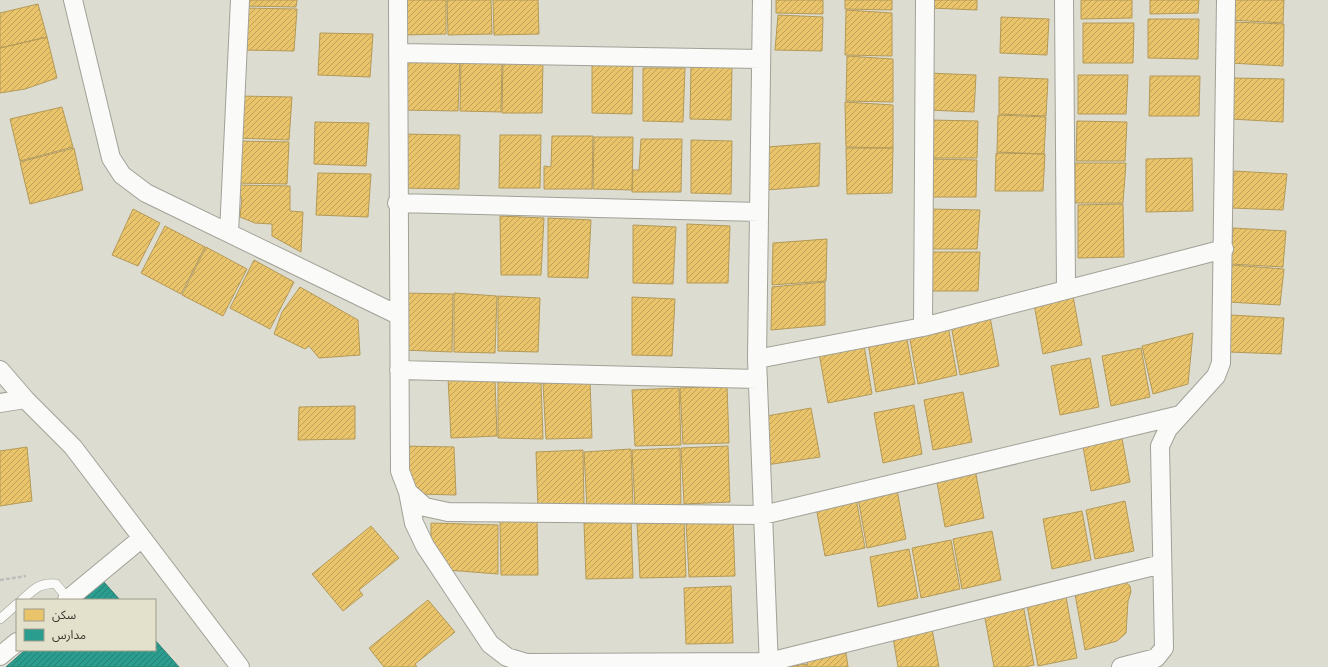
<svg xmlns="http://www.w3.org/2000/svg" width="1328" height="667" font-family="Raleway,'Noto Sans Arabic',sans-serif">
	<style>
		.homes { fill: url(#homes-hatch); stroke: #b49a58 }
		.schools { fill: url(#schools-hatch); stroke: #2e7e72 }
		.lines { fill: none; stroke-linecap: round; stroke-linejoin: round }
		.lane-casing { stroke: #a2a198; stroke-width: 10 }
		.street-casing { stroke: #a2a198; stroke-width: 20 }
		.path { stroke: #bebdb9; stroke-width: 2.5; stroke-dasharray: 4 2; stroke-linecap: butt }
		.lane { stroke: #fafaf8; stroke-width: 9 }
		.street { stroke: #fafaf8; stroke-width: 18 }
	</style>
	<defs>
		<pattern id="homes-hatch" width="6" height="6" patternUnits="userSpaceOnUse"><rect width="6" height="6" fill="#e9c46a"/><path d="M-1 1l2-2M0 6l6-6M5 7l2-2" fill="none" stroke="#bea058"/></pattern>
		<pattern id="schools-hatch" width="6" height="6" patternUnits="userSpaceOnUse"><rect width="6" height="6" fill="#2a9d8f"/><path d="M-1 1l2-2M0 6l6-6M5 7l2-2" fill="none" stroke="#258175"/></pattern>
	</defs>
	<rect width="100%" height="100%" fill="#dddcd1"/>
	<path class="homes" d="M244,0H297L296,7L244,6Z
		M401,0H446V34L402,35Z
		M447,0H491L492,34L448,35Z
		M493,0H538L539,34L494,35Z
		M776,0H823V14L776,13Z
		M845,0H892V10L845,9Z
		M930,0H977V10L930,8Z
		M1081,0H1132V18L1081,19Z
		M1150,0H1199L1198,13L1150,14Z
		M1232,0H1284L1283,23L1231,20Z
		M38,4L47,37L0,48V13Z
		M243,8L297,9L294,51L242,50Z
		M846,10L892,13V56L845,55Z
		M778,15L823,17L822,51L775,50Z
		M1001,17L1049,19L1047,55L1000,53Z
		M1148,19H1199L1198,59L1148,58Z
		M1232,22L1284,24L1283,66L1230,63Z
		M1083,23H1134L1133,63H1083Z
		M320,33L373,34L370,77L318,75Z
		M47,37L57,78L25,89L0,93V48Z
		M847,56L893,59V102L846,101Z
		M400,57L460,58L458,111L400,110Z
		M461,59H502L501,112L460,111Z
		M503,59L543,60L542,113H502Z
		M592,61H633L632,114L592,113Z
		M691,66H732L731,120L690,119Z
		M643,68H685L683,122L643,121Z
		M928,73L976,75L974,112L927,110Z
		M1078,75H1128L1126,114H1078Z
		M1150,76H1200L1199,116H1149Z
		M999,77L1048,79L1046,116L999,114Z
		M1232,78L1284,79L1283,122L1231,119Z
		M238,96L292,97L289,140L237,138Z
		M845,102L893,105V148L846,147Z
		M62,107L73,147L20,161L10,119Z
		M998,115L1046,117L1044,154L997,152Z
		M930,120L978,121L977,158H929Z
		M1077,121L1127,122L1125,161H1076Z
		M315,122L369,123L366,166L314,164Z
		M400,134L460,135L459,189L400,188Z
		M500,135H541L540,188H499Z
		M552,136H593L592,189H544V166L551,167Z
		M594,137H633L632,190L593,189Z
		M641,139H682L681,192H632L633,170H639Z
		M691,140L732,141L731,194L691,193Z
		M236,141L289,142L287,184L234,183Z
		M820,143L819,186L766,190L767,147Z
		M74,148L83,190L30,204L20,162Z
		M846,148H893L892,193L847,194Z
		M996,153L1045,154L1043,191H995Z
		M1192,158L1193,211L1146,212V159Z
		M928,159L977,160L976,197H928Z
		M1075,163H1126L1123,203H1075Z
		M1234,171L1287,174L1283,210L1231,208Z
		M318,173L371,174L368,217L316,215Z
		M236,185L290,186V211L303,212L301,252L272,236V224L255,223L240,217L242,198H237Z
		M1123,204L1124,257L1078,258V205Z
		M133,209L160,223L138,266L112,255Z
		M929,209L980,210L977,249H929Z
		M500,216L544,218L541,275H501Z
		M548,218L591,220L588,278L548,277Z
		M687,224L730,226L728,283H687Z
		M633,225L676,227L673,284L633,283Z
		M165,226L205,247L181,294L141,273Z
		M1233,228L1286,231L1283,267L1231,264Z
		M827,239L826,281L772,285L773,243Z
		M206,247L247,269L223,316L182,295Z
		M930,252H980L978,291H929Z
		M254,260L294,282L270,329L230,308Z
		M1231,265L1284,269L1280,305L1228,302Z
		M825,282V325L771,330L772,287Z
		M300,287L358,320L360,355L319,358L309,346L305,349L274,334L282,312Z
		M402,293L453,294L452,352L402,350Z
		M454,293L497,296L495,353L454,352Z
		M498,296L540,298L538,352L498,351Z
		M1073,296L1082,345L1043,354L1034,304Z
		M632,297L675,299L672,356L632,355Z
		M1231,315L1284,318L1281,354L1229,352Z
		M990,317L999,366L960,375L951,325Z
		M948,326L957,375L918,384L909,334Z
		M1193,333L1188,384L1153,394L1142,346Z
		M906,334L915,384L876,392L868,343Z
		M864,345L872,394L828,403L819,353Z
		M1141,348L1150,397L1111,406L1102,356Z
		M1090,358L1099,407L1060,415L1051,366Z
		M448,377L495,380L497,436L451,438Z
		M498,380L541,383L543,439L498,438Z
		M590,381L592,438L546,439L543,383Z
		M727,386L729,443L683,444L680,388Z
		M679,388L681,445L635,446L632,390Z
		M963,392L972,442L933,450L924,400Z
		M914,405L922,454L883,463L874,413Z
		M355,406V439L298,440L299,407Z
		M811,408L820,457L766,465L767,416Z
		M1121,433L1130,482L1091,491L1082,441Z
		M401,446L454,447L456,495L417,494L401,471Z
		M728,446L730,502L684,504L681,448Z
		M27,447L32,501L0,506V451Z
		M680,448L681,505L635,507L632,450Z
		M631,449L633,506L587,508L584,452Z
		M583,450L584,507L538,509L536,452Z
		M975,469L984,518L945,527L936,477Z
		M897,490L906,539L867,548L858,498Z
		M856,498L865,548L825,556L816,507Z
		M1125,501L1134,551L1095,559L1086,510Z
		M1082,511L1091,560L1052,569L1043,519Z
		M537,518L538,575H501L500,520Z
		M733,519L735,576L689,577L686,521Z
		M684,520L686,577L640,578L637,522Z
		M631,521L633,578L586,579L584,523Z
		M431,523L498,525V574L447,570L431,548Z
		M371,526L399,558L359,590L363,595L343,611L312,574Z
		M992,531L1001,580L962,589L953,539Z
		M951,540L960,589L921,598L912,548Z
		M909,549L918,598L878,607L870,557Z
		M1124,581L1130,586L1131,592L1128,601L1126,633L1117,641L1085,650L1075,594L1114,585Z
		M731,586L733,643L686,644L684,588Z
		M1066,597L1077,658L1038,666L1027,605Z
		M428,600L455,632L415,664L417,667H384L369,648Z
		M1023,604L1034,665L1025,667H994L984,613Z
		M932,629L939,667H898L893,637Z
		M846,653L848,667H808L807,661Z
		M806,664L807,667H787Z"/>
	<path class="schools" d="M103,581L120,600H82Z
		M155,640L179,667H6L25,650H155Z"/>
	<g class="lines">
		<g class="lane-casing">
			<path id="lane" d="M22,600C33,590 40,582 56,584L68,599
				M0,619L17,604"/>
		</g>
		<g class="street-casing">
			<path id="street" d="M73,0L111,158L122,175L146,193L398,315
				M398,0L400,471L408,492L425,507L448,512L763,515L1180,415
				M762,0L757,359L769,667
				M1064,0L1066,290
				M398,53L761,59
				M397,203L759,212
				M229,233L240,0
				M923,327L925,0
				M757,359L923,327L1224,249
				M0,370L25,399L73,447L240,667
				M399,370L758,379
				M0,403L25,399
				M408,492L414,523L425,546L490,644L507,657L527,663L769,662L1162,564
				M67,600L142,538
				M0,656L17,642
				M1121,667L1156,658L1164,648L1160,446L1168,429L1216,376L1221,363L1226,0"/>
		</g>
		<path class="path" d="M0,580L26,576"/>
		<use href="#lane" class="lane"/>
		<use href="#street" class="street"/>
	</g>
	<rect x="16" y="599" width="140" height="52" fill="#e3e0cb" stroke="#9f9c8d"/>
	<rect x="24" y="609" width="20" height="12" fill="#e9c46a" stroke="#9f9c8d"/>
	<text x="52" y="619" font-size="12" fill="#38372f">سكن</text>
	<rect x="24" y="629" width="20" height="12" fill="#2a9d8f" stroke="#9f9c8d"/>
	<text x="52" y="639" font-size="12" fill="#38372f">مدارس</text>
</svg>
